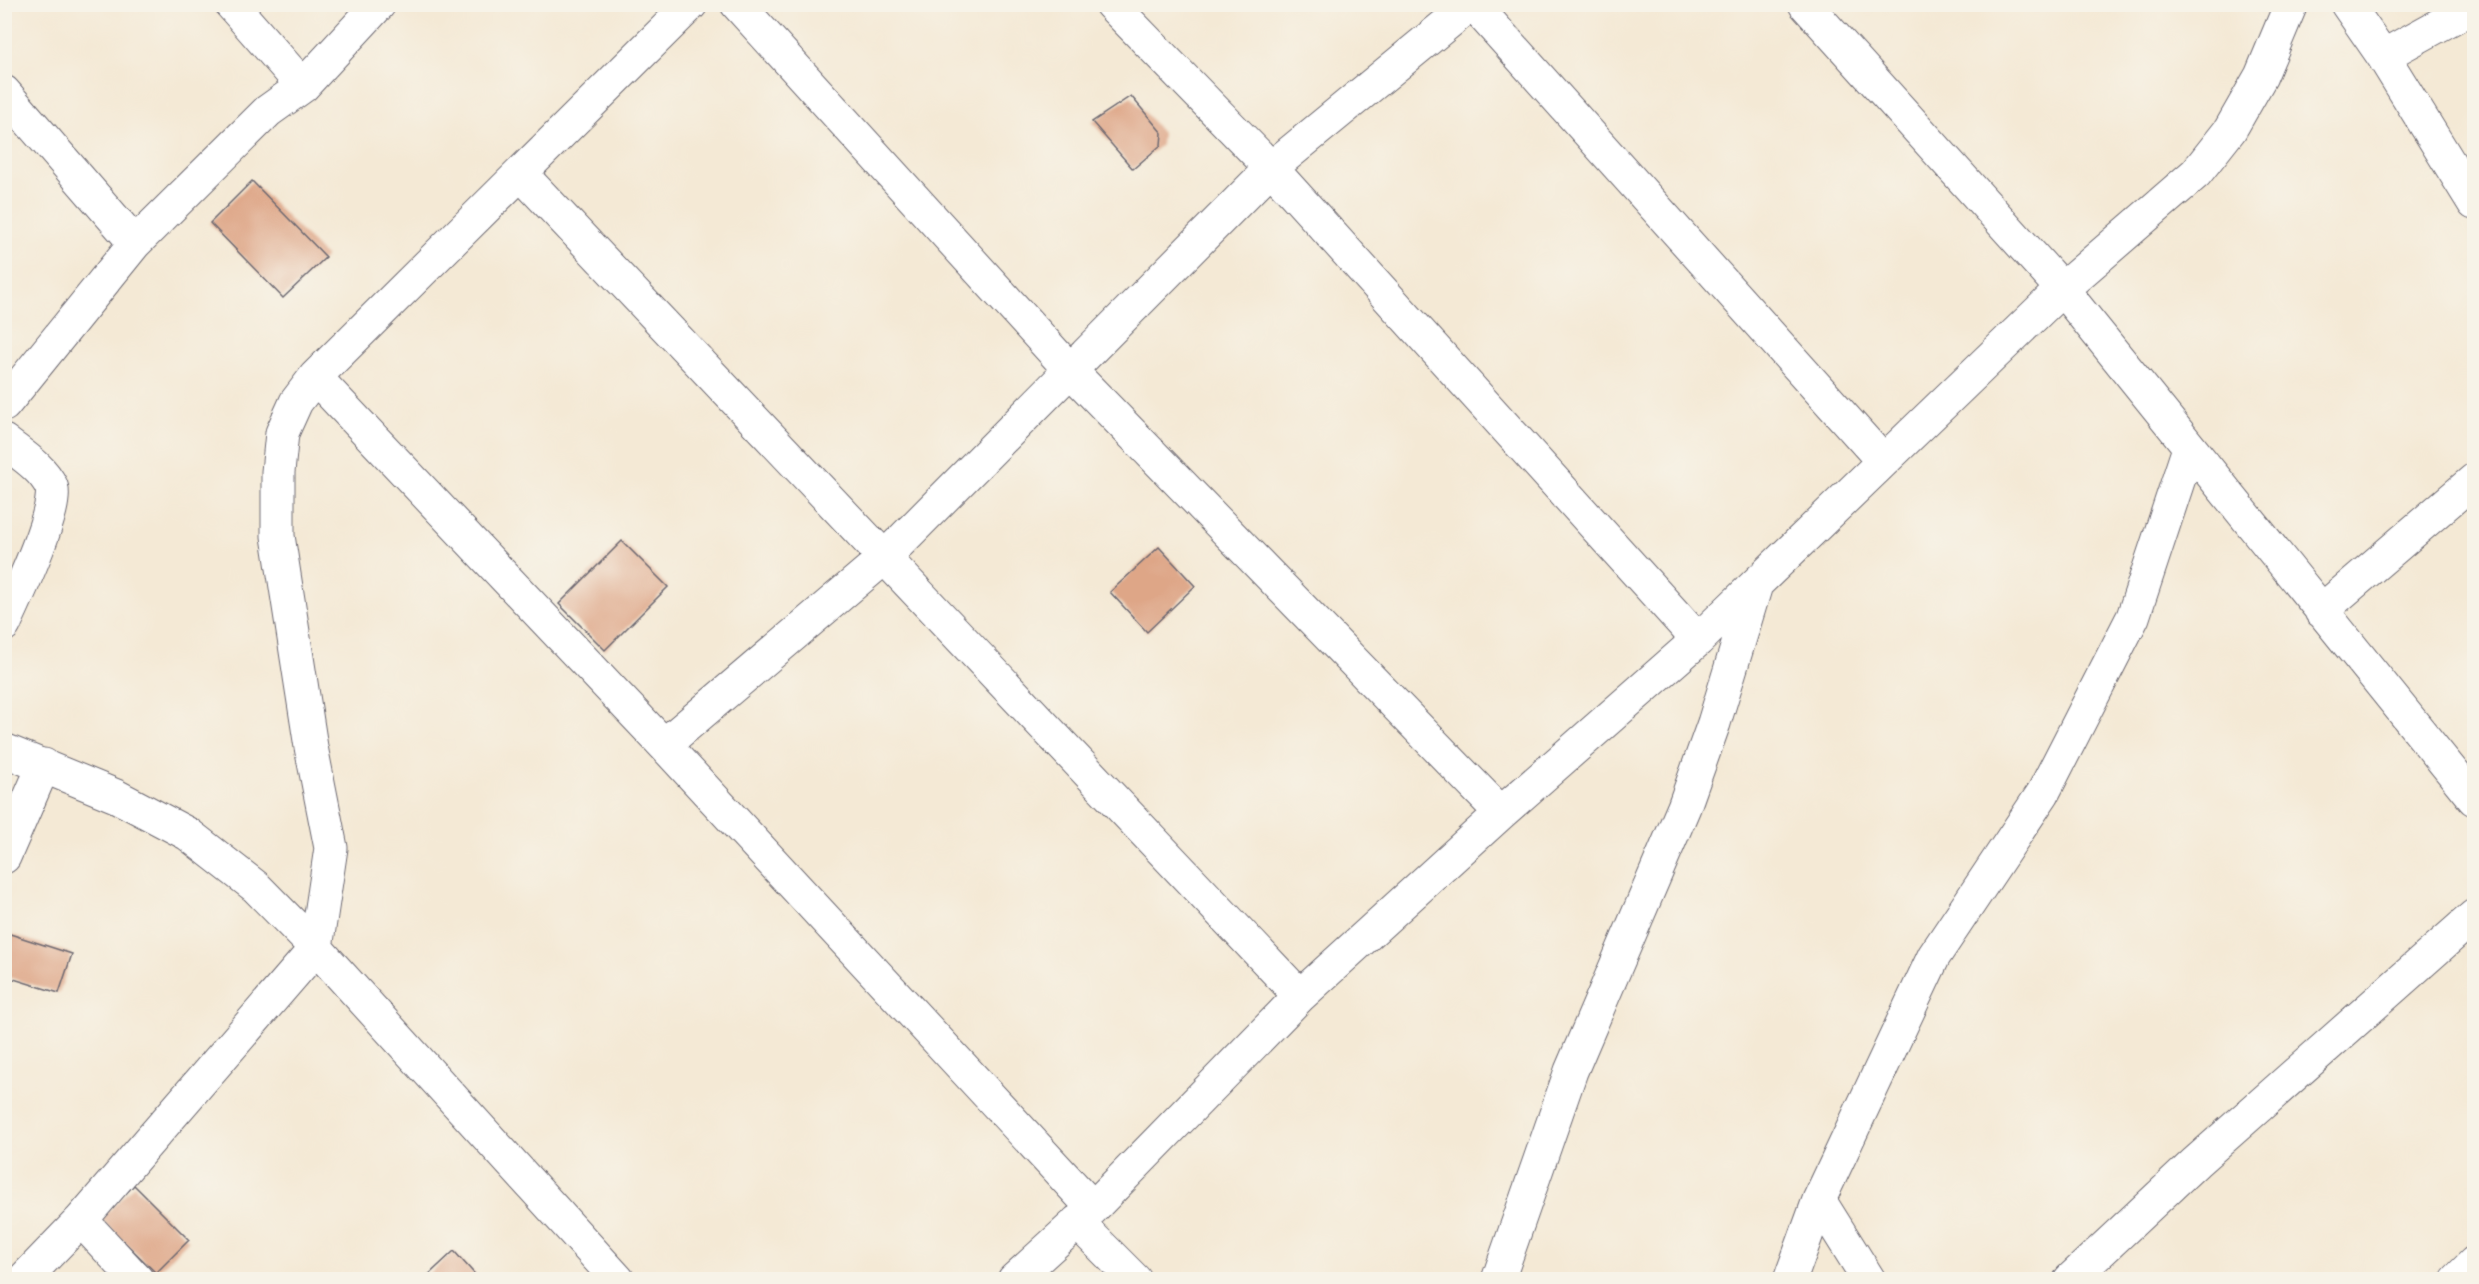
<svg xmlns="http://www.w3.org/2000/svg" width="2479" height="1284" font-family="Vollkorn,serif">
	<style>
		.building { fill: #dea687 }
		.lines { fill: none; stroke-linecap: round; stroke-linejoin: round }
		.minor-casing { stroke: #6c6871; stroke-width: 35 }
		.minor { stroke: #fff; stroke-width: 33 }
	</style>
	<rect width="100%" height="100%" fill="#f7f3e8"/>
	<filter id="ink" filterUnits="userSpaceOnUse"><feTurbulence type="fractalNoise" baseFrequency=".0167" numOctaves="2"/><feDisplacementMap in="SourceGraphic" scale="12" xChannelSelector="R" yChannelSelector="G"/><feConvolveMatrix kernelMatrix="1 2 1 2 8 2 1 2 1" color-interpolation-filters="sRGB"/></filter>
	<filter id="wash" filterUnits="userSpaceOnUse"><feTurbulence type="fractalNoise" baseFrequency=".008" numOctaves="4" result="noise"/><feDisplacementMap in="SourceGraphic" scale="24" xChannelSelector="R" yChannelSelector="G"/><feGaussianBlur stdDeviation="1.35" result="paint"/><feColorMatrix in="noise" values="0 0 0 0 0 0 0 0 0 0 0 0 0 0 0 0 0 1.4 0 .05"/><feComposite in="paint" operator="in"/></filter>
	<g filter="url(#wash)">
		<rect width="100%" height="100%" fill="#f4e9d5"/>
		<g id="blocks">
			<path class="building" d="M1131,96L1162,133L1161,145L1133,169L1092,122Z
				M252,181L326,257L283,298L210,223Z
				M622,541L668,587L605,650L559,604Z
				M1159,547L1195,586L1147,632L1110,592Z
				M4,932L72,954L59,993L4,976Z
				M134,1185L189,1240L156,1273L101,1219Z
				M454,1251L480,1280H423Z"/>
		</g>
	</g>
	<g filter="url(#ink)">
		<use href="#blocks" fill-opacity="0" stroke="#6c6871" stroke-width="1.5"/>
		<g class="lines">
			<g class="minor-casing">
				<path id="minor" d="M231,4L303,86
					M737,4L1070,370L1501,813
					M1111,4L1271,168L1698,640
					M1473,4L1882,460
					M1805,4L2062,289L2474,799
					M2347,4L2383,56L2474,203
					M2383,56L2474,6
					M4,92L135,243
					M521,174L1300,996
					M315,377L664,745L1093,1208
					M4,405L135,243L268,111L303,86L379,4
					M4,441C20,454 42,467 51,486C61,505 15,601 4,625
					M2321,611L2474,480
					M664,745L884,558L1271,168L1471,4
					M4,750L116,796L188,834L256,887L316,948L618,1280
					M4,857L44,765
					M1819,1200L1869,1280
					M81,1220L137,1280
					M1077,1222L1135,1280
					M23,1280L81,1220L316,948L331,848L311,747L278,536V472L282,433L296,402L315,377L691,4
					M1014,1280L1093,1208L1300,996L1501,813L1698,640L2062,289L2196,173L2230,130L2261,76L2291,4
					M1498,1280L1571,1071L1684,807L1714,723L1756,585
					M1790,1280L1819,1200L1934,956L2043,793L2133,617L2189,448
					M2070,1280L2196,1162L2474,916
					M2457,1280L2474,1263"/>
			</g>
			<use href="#minor" class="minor"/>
		</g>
	</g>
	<rect width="2479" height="1284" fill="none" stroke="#f7f3e8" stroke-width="24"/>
</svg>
